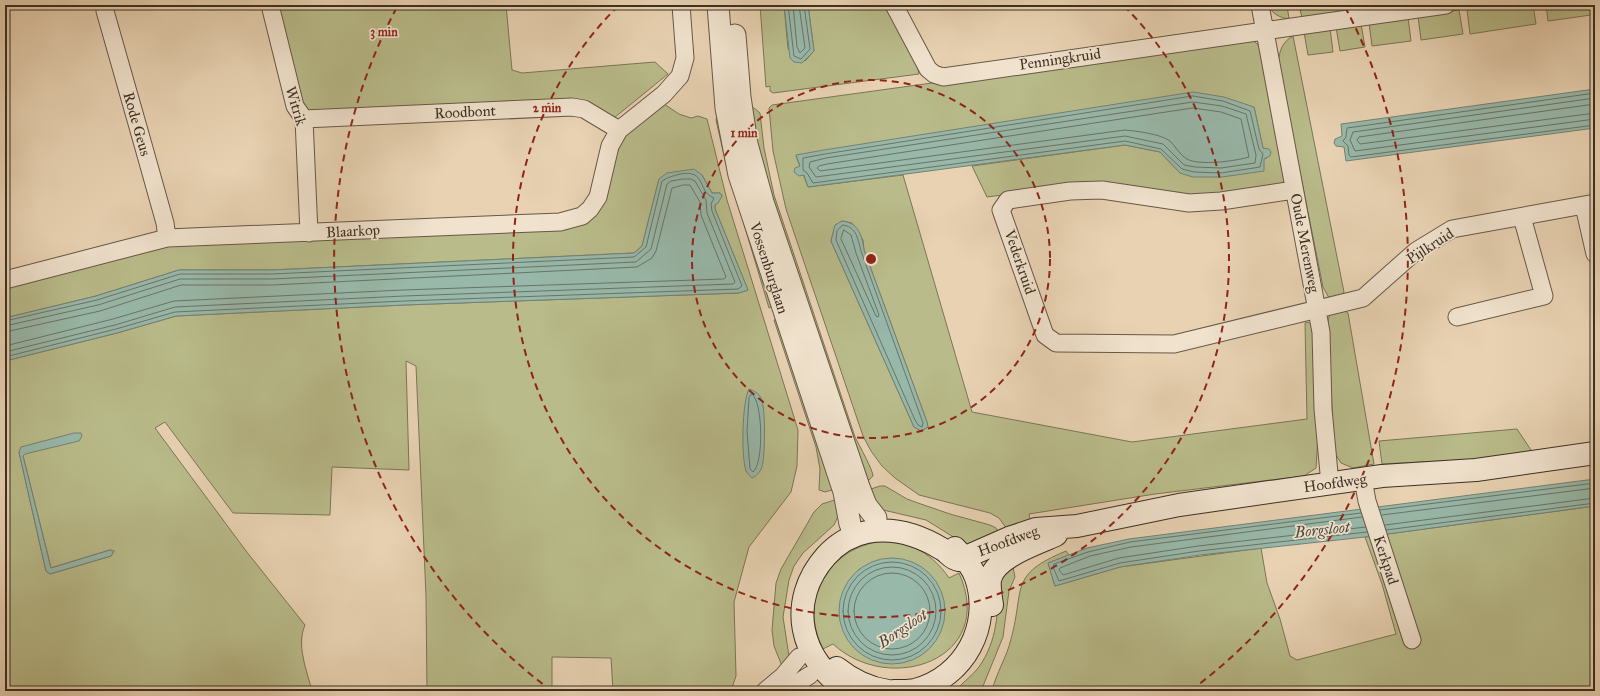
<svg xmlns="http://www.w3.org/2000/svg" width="1600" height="696" font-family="'IM FELL Great Primer',serif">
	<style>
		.green { fill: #b9bb8a; stroke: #7a7656; fill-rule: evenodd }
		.water { fill: #98b8aa; stroke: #738274 }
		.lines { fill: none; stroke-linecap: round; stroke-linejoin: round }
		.shore { stroke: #6a7466; stroke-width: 1 }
		.minor-casing { stroke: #675847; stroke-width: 19 }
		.tertiary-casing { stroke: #675847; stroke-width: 23 }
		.secondary-casing { stroke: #3c3023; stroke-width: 24 }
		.minor { stroke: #f0e2cd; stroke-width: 17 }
		.tertiary { stroke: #f0e2cd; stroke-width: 21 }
		.secondary { stroke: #f0e2cd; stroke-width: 22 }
		.ring { fill: none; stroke: #8f2418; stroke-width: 2; stroke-dasharray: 7 5 }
		.labels { text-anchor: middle; stroke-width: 3.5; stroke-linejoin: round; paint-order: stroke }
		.street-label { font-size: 15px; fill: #3c3023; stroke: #f0e2cd }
		.water-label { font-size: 16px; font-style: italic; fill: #4e4b3e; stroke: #f0e2cd }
		.centre { fill: #8f2418; stroke: #f0e2cd; stroke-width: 2 }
		.ring-label { font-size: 12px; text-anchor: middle; font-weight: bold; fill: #8f2418; stroke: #f0e2cd; stroke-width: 3.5; stroke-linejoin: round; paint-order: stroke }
	</style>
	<rect width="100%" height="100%" fill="#e8d2b2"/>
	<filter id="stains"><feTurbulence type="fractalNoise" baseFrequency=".005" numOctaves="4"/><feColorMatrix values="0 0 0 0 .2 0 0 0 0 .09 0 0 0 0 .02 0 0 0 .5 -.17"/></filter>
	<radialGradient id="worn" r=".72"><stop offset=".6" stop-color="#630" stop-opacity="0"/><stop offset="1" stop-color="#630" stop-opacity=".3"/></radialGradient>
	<path class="green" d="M276,5H506L512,70L522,73L655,62L668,74L614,118L581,102L310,113L301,106Z
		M760,5H784L788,49L805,61L814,51L808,5H890L921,67L918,69L919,74L773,93L770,91V86L766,87Z
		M1268,5H1287L1289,19C1280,18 1271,13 1268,5Z
		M1299,5H1355L1349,11L1302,18Z
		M1501,5H1533L1536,24L1470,34L1467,10Z
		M1546,5H1590L1591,15L1548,21Z
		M1459,10L1463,34L1421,40L1418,16Z
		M1408,17L1411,41L1372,46L1369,23Z
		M1361,24L1365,47L1340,51L1336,27Z
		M1330,28L1333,52L1308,55L1304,32Z
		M1293,36L1344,292L1341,297L1329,298L1323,287L1278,62C1280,50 1282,42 1293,36Z
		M1252,39L1263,50L1286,176L1284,182L1276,187L1196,197L1088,184L987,197L972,166L1125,145L1160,152L1180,173L1264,159L1267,158L1263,148L1254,107L796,156L808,187L903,175L972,412L1132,442L1307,419L1305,323L1308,322L1312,325L1318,435L1316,468L1304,476L1155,494L1029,514L1031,525L1009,532L999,518L990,513L919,495L895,478L882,466L871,451L863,436L786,209L773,151L769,108L772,105ZM842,221L852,223L863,240L864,250L927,422L928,427L921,431L914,427L831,241L835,226Z
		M664,104L679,114L691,118L698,116L707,119L727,200L798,430L797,466L791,492L749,547L734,602L736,676L731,691H613L611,658L552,657V691H427L426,596L416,366L406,361L409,470L332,467L330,515L233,513L165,422L155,428L246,551L305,625C296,645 307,671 312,691H5V361L117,333L176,316L404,305L739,293L748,290L715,209V205L722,196L720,193H712L702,175L659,179L642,246L634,253L272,270H179L96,296L5,318V287L172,245L581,223L625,136ZM19,452L25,454L23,456L51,568L110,550L114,551L111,556L50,574L46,571Z
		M754,108L760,113L764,148L774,195L855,437C859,445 873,470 873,476L869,480H865L766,194L747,109Z
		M718,113L776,305L769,308L726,164L716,120Z
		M1343,309L1348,313L1374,464L1353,468L1341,463L1334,452L1328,320L1330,314Z
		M781,318L835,489L825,492L819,490L820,469L816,447L774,320Z
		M1517,429L1533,453L1479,459L1382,464L1379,441Z
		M880,486H885L907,499L918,503L950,514L990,525L996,528L1000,534L968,546L926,520L879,509L865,491Z
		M841,498L840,512L834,525L803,553L794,566L789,580L783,617L789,656L782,666L774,646L772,630L776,583L781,569L814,512L822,504Z
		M1595,506V691H992C996,673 1007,657 1011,639C1025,588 1008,575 1066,551L1069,555L1048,563L1055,586L1120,567L1261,548L1267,583L1280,619L1290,656L1297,660L1396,634L1382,584L1365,537Z
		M882,541C911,542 933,554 949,578L959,573C998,660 889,696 833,644L823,649C798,599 827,549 882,541ZM878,560L944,617C940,637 930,649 913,659L858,570Z
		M1013,567L1015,577L1009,591L1003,637L981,691H955C962,683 972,676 979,667C997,641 999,612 997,581Z"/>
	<path class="water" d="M784,5H808L814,51L802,63L794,62L790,58Z
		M1595,89V128L1346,161L1344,147L1336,146L1334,143L1335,139L1342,136L1341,124Z
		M1193,92L1224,97L1254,107L1263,148L1269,149L1271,152L1270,156L1264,159V171L1222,177H1193L1180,173L1160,152L1125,145L808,187L804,175L799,176L794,172L795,168L800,166L796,155L824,150Z
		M694,169L702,175L712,193H720L722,196L718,203L715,205V209L748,290L739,293L404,305L176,316L117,333L5,361V318L96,296L179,270H272L634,253L642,246L659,179L667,173Z
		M842,221C859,223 862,236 864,250L927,422L928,427L921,431L914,427L831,241L835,225Z
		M749,389C754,391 759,393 761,398C766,408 765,456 762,467C760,472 757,476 752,478C750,476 747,473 746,471C741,456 742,402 749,389Z
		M74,433H81L82,436L79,441L25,454L23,456L51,568L110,550L114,551L111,556L50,574L46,571L19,452L21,447Z
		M1595,479V506L1365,537L1200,555L1120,567L1055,586L1048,563L1087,548L1129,539Z
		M839 611a53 53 0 1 1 106 0a53 53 0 1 1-106 0Z"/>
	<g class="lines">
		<path class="shore" d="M788,5L794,56L801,59L810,49L804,5
			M793,5L797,47L800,53L805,48L799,5
			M1595,93L1347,128L1346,137L1343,141L1348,146L1349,155L1351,157L1595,125
			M1193,96L1223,101L1250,111L1259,149L1263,154L1260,167L1221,173L1194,172L1182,169L1161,149L1125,141L813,183L807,173L803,170V158L825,154Z
			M1595,98L1353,132L1350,140L1355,151L1595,119
			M1193,102L1222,106L1246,114L1256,155L1255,163L1221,168L1195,167L1184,165L1163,144L1125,136L816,177L809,167L810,162L826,158Z
			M1595,104L1359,137L1357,140L1360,144L1595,113
			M1193,108L1221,112L1241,119L1249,157C1236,161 1199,166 1187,159C1180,155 1176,147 1170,141C1161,134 1136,131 1125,130L820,171L817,168L819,166L827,164Z
			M843,225C857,227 858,240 861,251L923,423L922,427L918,425L915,420L836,240L837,231Z
			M844,230L851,235L856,253L879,315L878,317L876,316L841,239Z
			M5,321L97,300L180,274H272L634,257L646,247L662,181C668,177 673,176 680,174C707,169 697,192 714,198L711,204L712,211L742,286L738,289L404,301L175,312L116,329L5,357
			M5,326L98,305L180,279H272L636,262L651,249L667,184L671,181L683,179H691L695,181L706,200L707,213L735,282L733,284L404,296L175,307L115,325L5,352
			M5,332L100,311L181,285H272L637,267L652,258L656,251L672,188L683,185H690L700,202L701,215L726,277L724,279L403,290L174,301L113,319L5,346
			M752,394C763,402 764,463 753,472L750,469L747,431L749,398Z
			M1380,510L1595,483
			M1361,513L1130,542L1088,552L1054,564L1053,567L1059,581L1120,563L1199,551L1367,532
			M1382,515L1595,488
			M1362,517L1131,547L1090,556L1060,568L1059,570L1063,575L1119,558L1198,546L1366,527
			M1385,525L1595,498
			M1386,530L1595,503
			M843 611a49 49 0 1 1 98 0a49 49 0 1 1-98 0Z
			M848 611a44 44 0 1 1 88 0a44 44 0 1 1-88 0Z
			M854 611a38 38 0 1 1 76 0a38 38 0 1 1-76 0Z"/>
		<g class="minor-casing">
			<path id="minor" d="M270,5L295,106L304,119L309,233
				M894,5L928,69L934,74L943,77L1446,5
				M1260,5L1321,332L1323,409L1330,484
				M105,11L142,141L165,223L167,238
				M304,119L572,107L584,109L619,130
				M1294,190L1221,201L1189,203L1102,190L1070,191L1008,200L1001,210L1045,335L1056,343L1174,344L1363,298L1416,251L1452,229L1595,203
				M1584,206L1595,254
				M5,280L167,238L560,222L582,216L590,209L598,197L610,146L619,130L664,94L680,76L685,58L681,5
				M1457,317L1544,296L1522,217
				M1363,479L1367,501L1412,640
				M765,691L783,676L799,657
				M785,691L810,675"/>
		</g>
		<g class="tertiary-casing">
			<path id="tertiary" d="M718,5L726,108L739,175L844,492L850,524
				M735,35L740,97L747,144L763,202L859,487L866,505L876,518"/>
		</g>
		<g class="secondary-casing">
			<path id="secondary" d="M992,605C991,597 989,588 990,580C994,557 1037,544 1056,535
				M837,668C853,681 868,688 888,691
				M849,691C799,661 786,601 826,556C836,545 851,535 867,532C894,527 919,535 942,549C949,553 951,559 959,560L1009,538L1036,529L1077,526L1179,505L1382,476L1476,470L1595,453
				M894,691C901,691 909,691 915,690C965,677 992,625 976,578C972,566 963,556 955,548"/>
		</g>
		<use href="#minor" class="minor"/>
		<use href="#tertiary" class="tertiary"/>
		<use href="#secondary" class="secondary"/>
	</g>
	<g class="ring">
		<circle cx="871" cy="259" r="179"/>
		<path d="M1124 6A358 358 0 1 1 618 6"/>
		<path d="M552 691A537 537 0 0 1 397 7M1345 7A537 537 0 0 1 1190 691"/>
	</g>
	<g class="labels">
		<g class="street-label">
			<text transform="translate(1060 59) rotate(-8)" y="5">Penningkruid</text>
			<text transform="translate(296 106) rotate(73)" y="5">Witrik</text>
			<text transform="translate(465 112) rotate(-3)" y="5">Roodbont</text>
			<text transform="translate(137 124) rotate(74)" y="5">Rode Geus</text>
			<text transform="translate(353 231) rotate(-3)" y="5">Blaarkop</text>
			<text transform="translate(1305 243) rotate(79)" y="5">Oude Merenweg</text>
			<text transform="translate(1430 246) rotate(-33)" y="5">Pijlkruid</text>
			<text transform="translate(1020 262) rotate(71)" y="5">Vederkruid</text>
			<text transform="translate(769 268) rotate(72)" y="5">Vossenburglaan</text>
			<text transform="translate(1335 483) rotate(-8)" y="5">Hoofdweg</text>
			<text transform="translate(1008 541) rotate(-20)" y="5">Hoofdweg</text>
			<text transform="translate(1386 560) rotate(72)" y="5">Kerkpad</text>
		</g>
		<g class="water-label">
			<text transform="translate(1322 529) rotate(-6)" y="6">Borgsloot</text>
			<text transform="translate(902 628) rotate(-34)" y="6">Borgsloot</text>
		</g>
	</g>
	<circle cx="871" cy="259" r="6" class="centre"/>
	<g class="ring-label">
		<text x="384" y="36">3 min</text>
		<text x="547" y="112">2 min</text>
		<text x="744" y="137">1 min</text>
	</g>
	<rect width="1600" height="696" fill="none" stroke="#e8d2b2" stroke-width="20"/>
	<rect x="6" y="6" width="1588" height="684" fill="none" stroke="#3c3023" stroke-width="2"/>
	<rect x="10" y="10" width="1580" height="676" fill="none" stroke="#3c3023"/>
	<rect width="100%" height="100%" filter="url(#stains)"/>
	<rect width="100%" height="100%" fill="url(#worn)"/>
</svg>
